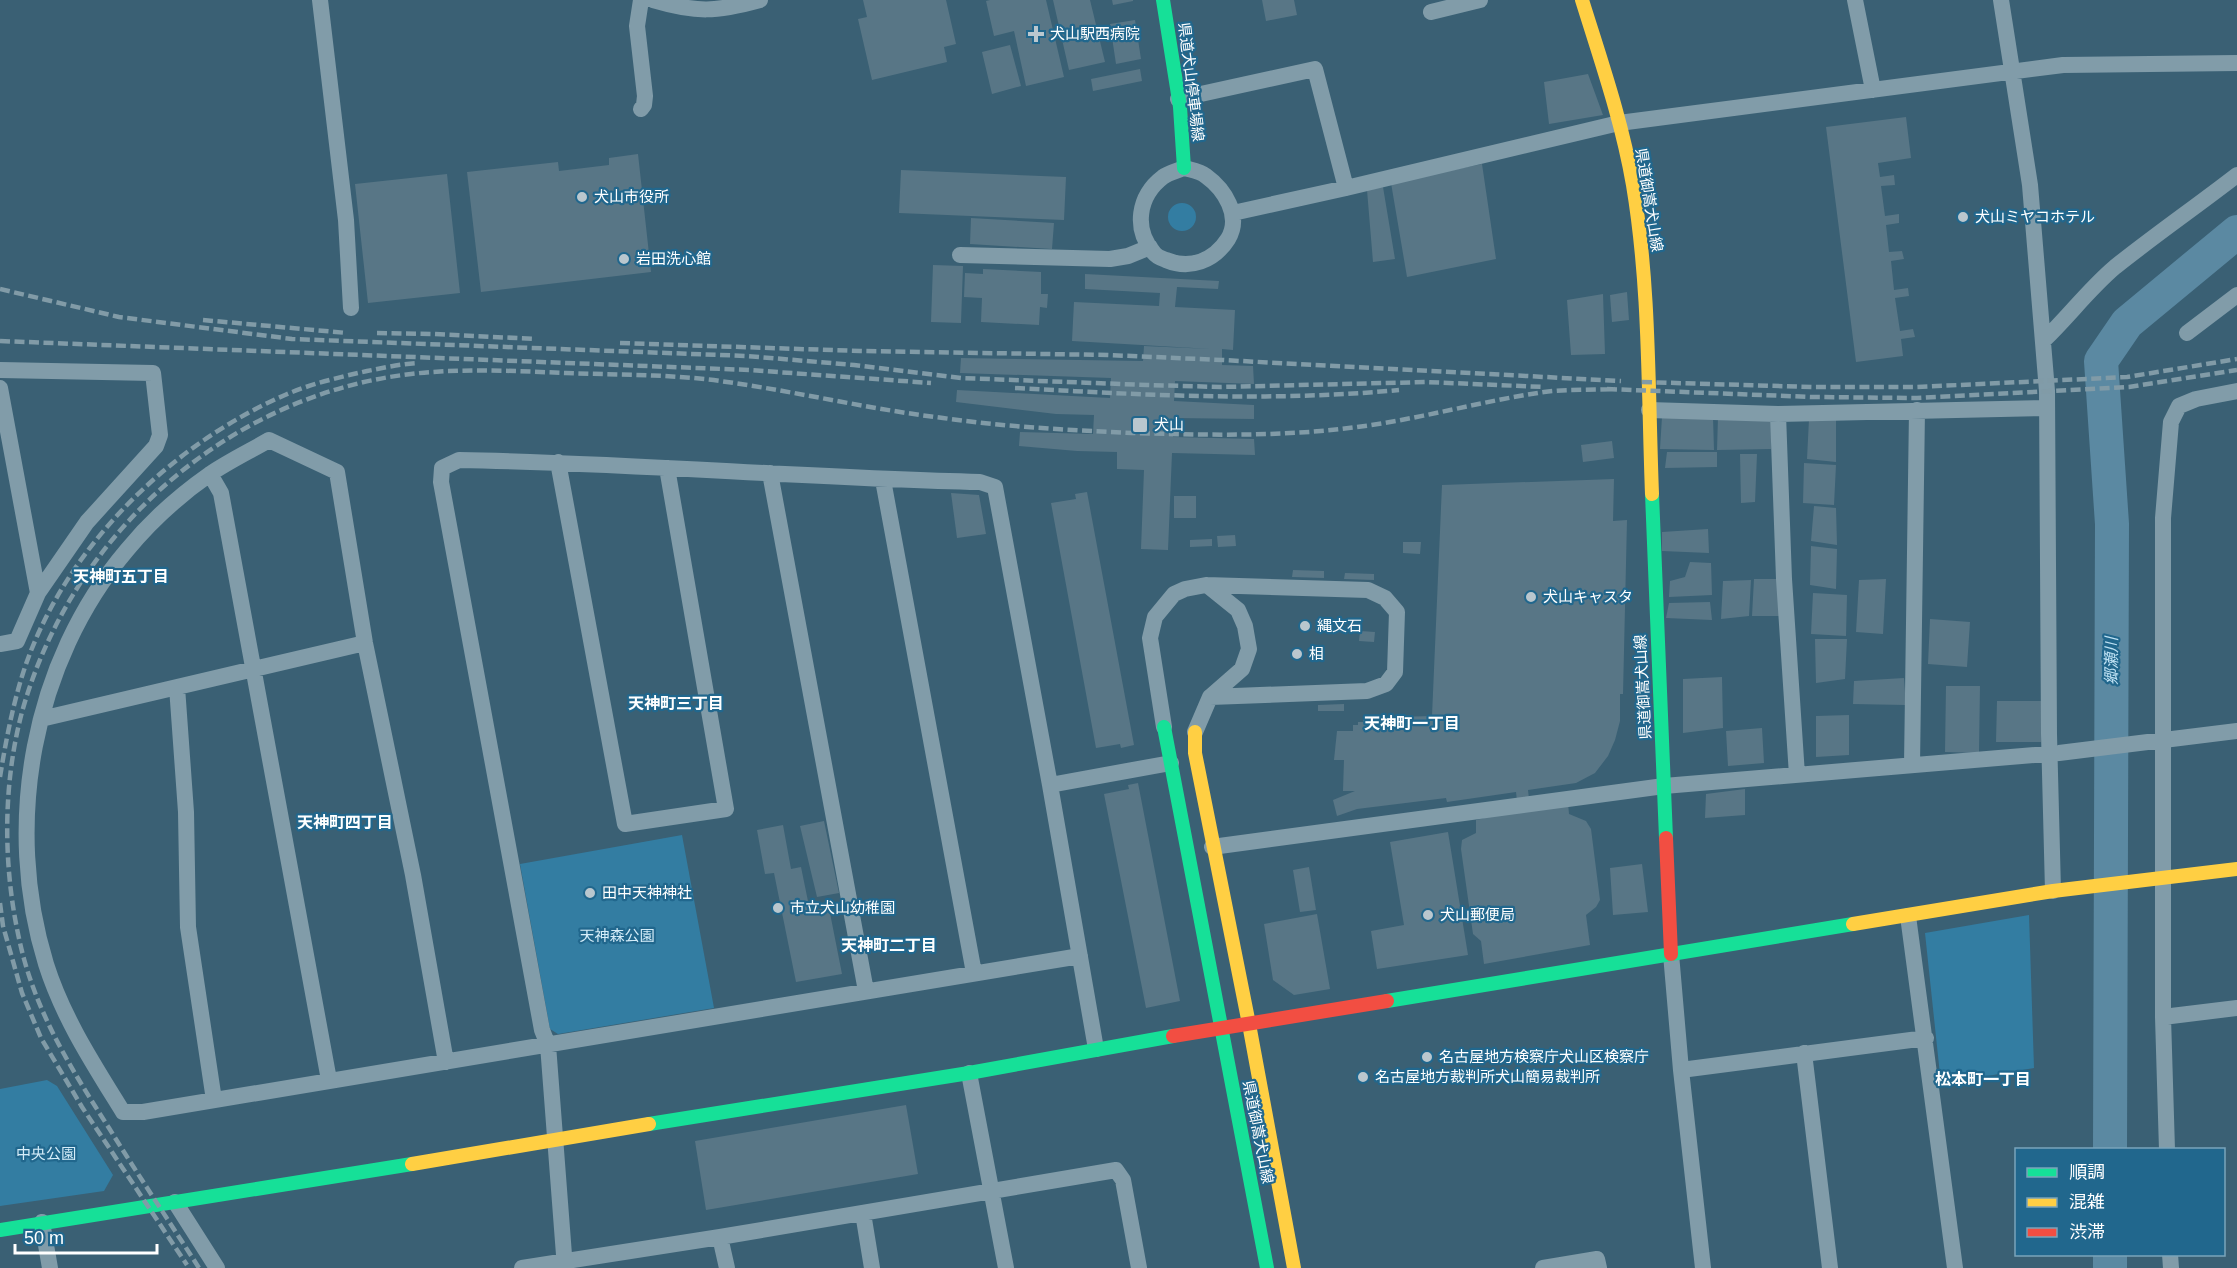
<svg xmlns="http://www.w3.org/2000/svg" width="2237" height="1268" font-family="Arial,'Noto Sans JP',sans-serif">
	<style>
		.green { fill: #337da2 }
		.lines { fill: none; stroke-linecap: round; stroke-linejoin: round }
		.river { stroke: #5b89a2; stroke-width: 34 }
		.building { fill: #587686 }
		.street { stroke: #819ca9; stroke-width: 16 }
		.fast { stroke: #16e098; stroke-width: 14 }
		.slow { stroke: #ffcf43; stroke-width: 14 }
		.jam { stroke: #f24e42; stroke-width: 14 }
		.rail { stroke: #819ba7; stroke-width: 4.5; stroke-dasharray: 10 4.5; stroke-linecap: butt }
		.poi-dot { fill: #bac7ce; stroke: #21678d; stroke-width: 2 }
		.labels { text-anchor: middle; stroke-width: 4.5; stroke-linejoin: round; paint-order: stroke }
		.poi-label { font-size: 15px; fill: #fff; stroke: #21678d; text-anchor: start }
		.street-label { font-size: 15px; fill: #fff; stroke: #21678d }
		.park-label { font-size: 15px; fill: #d5edf9; stroke: #21678d }
		.neighbourhood-label { font-size: 16px; font-weight: bold; fill: #fff; stroke: #21678d }
		.water-label { font-size: 16px; font-style: italic; fill: #bfe2f4; stroke: #21678d }
	</style>
	<rect width="100%" height="100%" fill="#3a6074"/>
	<path class="green" d="M1168 217a14 14 0 1 1 28 0a14 14 0 1 1-28 0Z
		M682,835L714,1008L558,1034L550,1029L520,864Z
		M2029,915L2034,1068L1941,1084L1925,933Z
		M47,1080L57,1086L113,1175L104,1191L0,1206V1089Z"/>
	<g class="lines">
		<path class="river" d="M2110,1150L2112,524L2101,361L2127,323L2237,232
			M2110,1268V1254"/>
	</g>
	<path class="building" d="M863,0H946L956,44L944,47L947,62L872,80L858,19L867,17Z
		M990,0H1046L1064,77L1026,86L1014,31L994,36L986,1Z
		M1053,0H1090L1105,62L1069,70Z
		M1112,0H1133V1L1113,5Z
		M1262,0H1294L1297,15L1266,21Z
		M1135,20L1141,59L1116,64L1110,24Z
		M1010,45L1021,86L992,94L982,52Z
		M1140,69L1142,81L1093,91L1091,79Z
		M1588,74L1603,115L1549,124L1544,82Z
		M1906,117L1911,158L1878,163L1880,177L1894,175L1895,185L1881,186L1885,216L1899,214V223L1886,225L1889,252L1902,251L1904,259L1891,261L1894,290L1908,288L1909,296L1895,298L1900,331L1913,329L1915,337L1901,339L1903,356L1856,362L1826,127Z
		M638,154L651,272L481,292L467,172L558,162L559,171L609,165V158Z
		M1482,164L1496,259L1407,277L1391,183Z
		M901,170L1066,177L1064,220L899,213Z
		M447,174L460,293L368,303L355,184Z
		M1383,187L1395,259L1373,262L1367,190Z
		M971,218L1054,223L1052,249L970,244Z
		M933,265L963,266L961,323L931,322Z
		M983,269L1041,272V294H1048L1047,308L1040,307L1039,325L981,322L982,298L964,297L965,273L983,274Z
		M1085,274L1219,281L1218,289L1177,287L1175,307L1235,310L1233,350L1222,349V365L1253,366L1254,384L1175,381L1174,401L1254,405V419L1174,418L1173,437L1254,439L1255,455L1172,453L1168,550L1141,549L1144,470L1117,469V452L1077,451L1019,446L1020,432L1093,434L1094,415L1056,414L956,402L957,390L1110,398L1111,378L960,373L961,358L1143,361L1144,346L1211,349L1072,341L1074,302L1159,306L1160,293L1085,289Z
		M1627,292L1629,320L1612,322L1610,295Z
		M1603,294L1605,354L1571,355L1567,300Z
		M1662,417H1713L1714,450L1660,449Z
		M1718,417L1771,419V449L1717,450Z
		M1809,419L1836,420V462L1807,459Z
		M1612,441L1614,458L1583,462L1581,445Z
		M1667,452H1717V467L1665,468Z
		M1740,454H1757L1755,502L1741,503Z
		M1804,463L1836,465L1834,505L1803,503Z
		M1614,479L1613,521L1627,520L1623,694H1620V721L1615,740L1608,756L1595,773L1576,783L1528,790L1530,808L1568,803L1569,814L1586,821L1591,829L1600,900L1596,907L1586,915L1590,945L1484,964L1481,941L1473,934L1461,849L1462,840L1476,833V820L1518,810L1516,792L1447,802L1446,798L1357,809L1337,816L1333,800L1355,791H1343L1344,760H1334L1337,731H1353V725H1358V722H1363V718L1432,716L1442,485Z
		M1087,492L1134,745L1121,748L1120,744L1096,748L1051,503L1076,499L1075,494Z
		M951,493L979,495L986,534L957,538Z
		M1174,496H1196V518H1174Z
		M1814,506L1836,508L1837,545L1811,541Z
		M1708,529L1709,553L1662,551V532Z
		M1235,535L1236,546L1218,547L1217,536Z
		M1212,539V546L1190,547V540Z
		M1403,542H1421L1420,554L1403,553Z
		M1811,546L1837,549L1836,589L1810,585Z
		M1690,562L1711,563L1712,595L1669,597L1670,581L1685,577Z
		M1293,570L1324,571V578L1292,577Z
		M1345,573L1374,574V580L1344,579Z
		M1754,579H1780L1779,616H1752Z
		M1886,579L1883,634L1856,632L1859,580Z
		M1751,580L1749,616L1721,619L1723,581Z
		M1813,593L1847,595L1846,636L1811,634Z
		M1710,602L1712,620L1666,618L1669,603Z
		M1930,619L1970,622L1967,667L1928,664Z
		M1360,631L1375,632L1374,642L1359,641Z
		M1815,639H1847L1845,679L1816,683Z
		M1722,677L1723,728L1683,733V679Z
		M1904,678L1906,705L1853,704L1854,681Z
		M1946,686H1980L1979,753L1945,752Z
		M1997,701H2041V742H1996Z
		M1344,704V711H1318V705Z
		M1849,715V755L1816,757V716Z
		M1762,728L1764,763L1728,766L1726,731Z
		M1138,783L1180,1001L1146,1008L1104,794L1129,789L1128,785Z
		M1745,789V815L1705,818L1706,794Z
		M824,821L839,893L817,897L800,826Z
		M783,825L791,869L801,867L810,911L829,908L842,974L796,982L774,873L765,874L757,830Z
		M1448,832L1468,955L1377,969L1371,931L1404,925L1390,842Z
		M1642,864L1648,912L1613,915L1610,868Z
		M1309,867L1316,910L1300,912L1293,870Z
		M1317,914L1330,989L1294,995L1273,980L1264,924Z
		M906,1105L918,1174L706,1210L695,1141Z"/>
	<g class="lines">
		<path class="street" d="M320,0L346,220L351,308
			M653,0C697,13 716,12 760,0
			M1855,0L1873,90
			M2001,0L2030,185L2047,391L2049,734L2053,891
			M1431,12L1480,0
			M1178,99L1315,69L1346,188
			M641,109L644,105L645,96L637,26L641,0
			M1184,168C1191,170 1200,171 1206,176C1224,189 1242,216 1228,239C1214,261 1190,270 1166,260C1161,258 1157,257 1154,253C1133,229 1138,196 1163,177C1168,173 1177,171 1184,168Z
			M1233,213L1346,188L1619,123L2063,65L2237,63
			M960,255L1110,259L1128,256L1150,247
			M2187,333L2237,295
			M2044,340C2069,316 2089,289 2115,267C2155,235 2197,206 2237,175
			M0,370L153,373L160,435L156,446L87,522L38,593L17,641L0,644
			M0,388L38,593
			M1649,410L1778,414L2047,408
			M1778,414L1784,579L1797,775
			M558,462L625,824L726,809L667,468
			M770,473L866,991
			M210,474L221,493L329,1080
			M883,480L974,973
			M1207,585L1238,610L1245,626L1249,649L1242,669L1210,697
			M177,687L186,812L188,927L214,1100
			M41,719L365,643
			M1164,727L1150,638L1155,617L1174,594L1185,589L1206,585L1368,590L1385,598L1397,612L1395,672L1386,684L1367,691L1210,697L1195,732
			M1912,765L1917,410
			M1050,785L1171,763
			M1212,847L1664,786L2059,753L2237,731
			M1908,916L1955,1268
			M1671,954L1681,1070L1703,1268
			M2163,1017L2237,1008
			M1804,1053L1830,1268
			M446,1062L413,875L365,643L337,472L269,440C250,451 229,461 210,474C180,495 150,522 127,550C32,662 3,825 46,964C63,1018 94,1065 123,1112H143L1080,956
			M1681,1070L1926,1038
			M969,1073L1006,1268
			M2167,1150L2163,1017V518L2171,422L2179,406L2196,399L2237,391
			M175,1202L217,1268
			M863,1213L872,1268
			M42,1222L50,1268
			M720,1237L727,1268
			M2170,1254L2171,1268
			M522,1268L720,1237L1116,1170L1123,1180L1139,1268
			M565,1268L548,1045L542,1030L441,482L442,468L459,460C633,463 806,478 980,482L995,487L1050,785L1096,1049
			M1543,1268L1597,1259L1599,1268"/>
		<path class="fast" d="M1163,0L1180,107L1184,168
			M1652,494L1666,838
			M1164,727L1267,1268
			M1387,1001L1853,924
			M649,1124L969,1073L1173,1036
			M0,1230L412,1164"/>
		<path class="slow" d="M1582,0C1601,61 1622,121 1633,185C1650,287 1648,391 1652,494
			M1195,732V753L1249,1024L1294,1268
			M1853,924L2053,891L2237,869
			M412,1164L649,1124"/>
		<path class="jam" d="M1666,838L1671,954
			M1173,1036L1387,1001"/>
		<path class="rail" d="M0,289L119,317L292,339L747,356L854,365L961,378L1147,385L1221,387L1426,382L1544,387
			M203,320L347,333
			M377,333L434,334L536,339
			M0,341L749,370L931,383
			M620,343L860,351L1108,355L1222,360L1621,381
			M1642,382L1812,387H1917L2127,377L2237,359
			M1015,388C1143,395 1271,402 1399,390
			M1607,389L1812,397L1917,398L2129,387L2237,370
			M0,777C6,740 13,703 25,667C66,547 170,445 285,395C310,384 340,377 367,371C383,368 400,364 417,363
			M0,903L3,926L22,993L41,1038L82,1107L187,1265
			M199,1268C169,1221 138,1175 109,1128C75,1075 41,1021 24,959C3,880 1,791 22,712C71,535 227,395 411,374C462,368 515,371 566,373C617,375 669,374 720,381C794,391 868,409 943,418C1005,427 1069,430 1132,433C1207,435 1283,437 1357,427C1420,419 1482,401 1544,392C1568,389 1592,390 1615,389"/>
	</g>
	<g class="poi-dot">
		<path d="M1033 25h6v6h6v6h-6v6h-6v-6h-6v-6h6z"/>
		<circle cx="582" cy="197" r="6"/>
		<circle cx="1963" cy="217" r="6"/>
		<circle cx="624" cy="259" r="6"/>
		<rect x="1132" y="417" width="16" height="16" rx="3"/>
		<circle cx="1531" cy="597" r="6"/>
		<circle cx="1305" cy="626" r="6"/>
		<circle cx="1297" cy="654" r="6"/>
		<circle cx="590" cy="893" r="6"/>
		<circle cx="778" cy="908" r="6"/>
		<circle cx="1428" cy="915" r="6"/>
		<circle cx="1427" cy="1057" r="6"/>
		<circle cx="1363" cy="1077" r="6"/>
	</g>
	<g class="labels">
		<g class="poi-label">
			<text x="1050" y="39">犬山駅西病院</text>
			<text x="594" y="202">犬山市役所</text>
			<text x="1975" y="222">犬山ミヤコホテル</text>
			<text x="636" y="264">岩田洗心館</text>
			<text x="1154" y="430">犬山</text>
			<text x="1543" y="602">犬山キャスタ</text>
			<text x="1317" y="631">縄文石</text>
			<text x="1309" y="659">相</text>
			<text x="602" y="898">田中天神神社</text>
			<text x="790" y="913">市立犬山幼稚園</text>
			<text x="1440" y="920">犬山郵便局</text>
			<text x="1439" y="1062">名古屋地方検察庁犬山区検察庁</text>
			<text x="1375" y="1082">名古屋地方裁判所犬山簡易裁判所</text>
		</g>
		<g class="street-label">
			<text transform="translate(1191 82) rotate(83)" y="5">県道犬山停車場線</text>
			<text transform="translate(1649 200) rotate(81)" y="5">県道御嵩犬山線</text>
			<text transform="translate(1643 687) rotate(-93)" y="5">県道御嵩犬山線</text>
			<text transform="translate(1258 1132) rotate(79)" y="5">県道御嵩犬山線</text>
		</g>
		<g class="park-label">
			<text x="617" y="941">天神森公園</text>
			<text x="46" y="1159">中央公園</text>
		</g>
		<g class="neighbourhood-label">
			<text x="121" y="582">天神町五丁目</text>
			<text x="676" y="709">天神町三丁目</text>
			<text x="1412" y="729">天神町一丁目</text>
			<text x="345" y="828">天神町四丁目</text>
			<text x="889" y="951">天神町二丁目</text>
			<text x="1983" y="1085">松本町一丁目</text>
		</g>
		<g class="water-label">
			<text transform="translate(2111 661) rotate(-90)" y="6">郷瀬川</text>
		</g>
	</g>
	<rect x="2015" y="1148" width="210" height="108" fill="#21678d" stroke="#7aa4bb" stroke-width="1.5"/>
	<rect x="2027" y="1168" width="30" height="9" fill="#16e098" stroke="#7aa4bb" stroke-width="1.5"/>
	<text x="2069" y="1178" font-size="18" fill="#ffffff">順調</text>
	<rect x="2027" y="1198" width="30" height="9" fill="#ffcf43" stroke="#7aa4bb" stroke-width="1.5"/>
	<text x="2069" y="1208" font-size="18" fill="#ffffff">混雑</text>
	<rect x="2027" y="1228" width="30" height="9" fill="#f24e42" stroke="#7aa4bb" stroke-width="1.5"/>
	<text x="2069" y="1238" font-size="18" fill="#ffffff">渋滞</text>
	<path d="M15 1244v9h142v-9" fill="none" stroke="#ffffff" stroke-width="3"/>
	<text x="24" y="1244" font-size="18" fill="#ffffff" stroke="#21678d" stroke-width="4.5" paint-order="stroke">50 m</text>
</svg>
